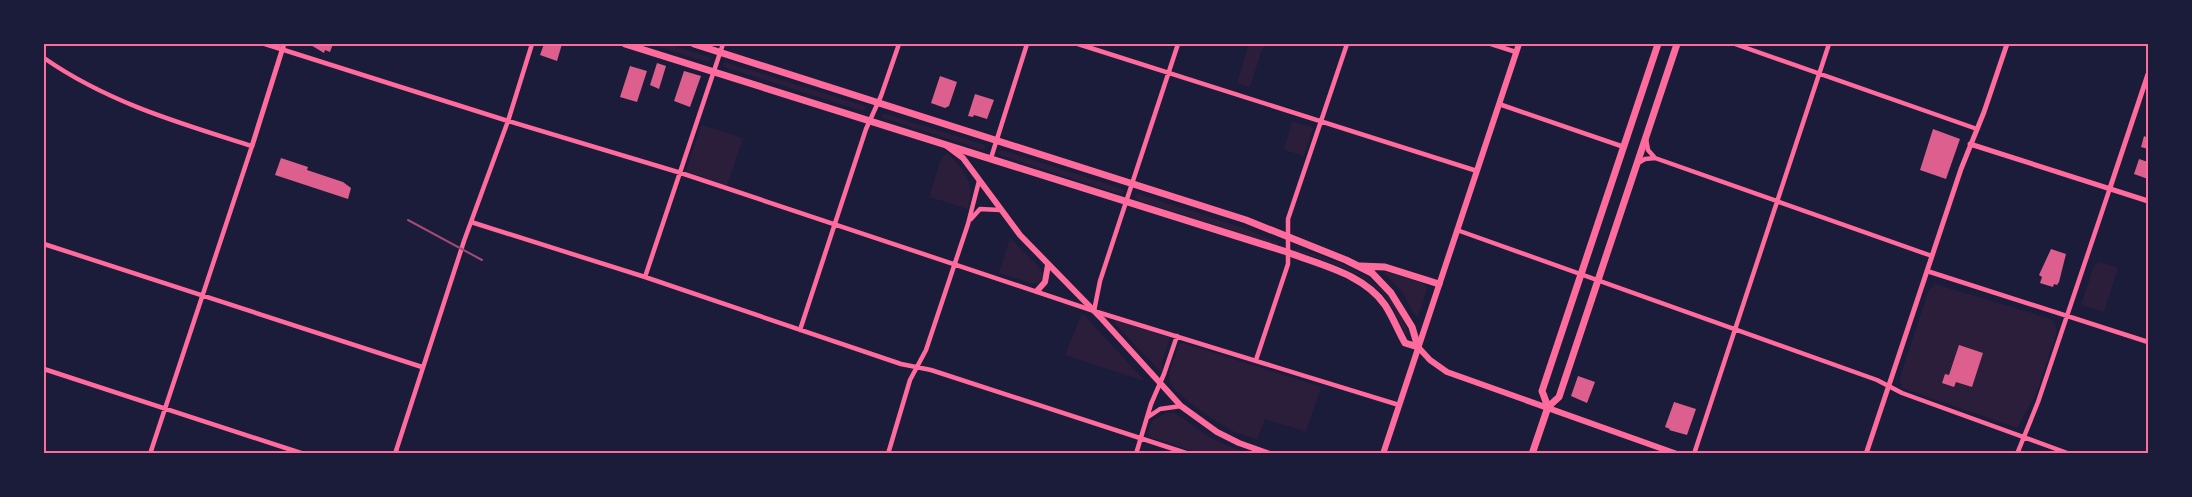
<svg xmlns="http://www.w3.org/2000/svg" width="2192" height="497" font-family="'Asap Condensed',sans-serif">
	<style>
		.green { fill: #2a1e3b }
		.building { fill: #dd5f8e }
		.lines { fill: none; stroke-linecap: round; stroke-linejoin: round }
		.minor { stroke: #ff6b9d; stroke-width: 4.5 }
		.tertiary { stroke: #ff6b9d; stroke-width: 5 }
		.secondary { stroke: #ff6b9d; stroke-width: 6 }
		.primary { stroke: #ff6b9d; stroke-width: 7 }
		.rail { stroke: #a44b75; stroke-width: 2 }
		.neatline { fill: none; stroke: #ff6b9d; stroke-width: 2 }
	</style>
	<rect width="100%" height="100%" fill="#1b1b3a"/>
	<path class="green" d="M650,44H668L709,57L711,60L707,62Z
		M1249,44H1264L1250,87L1237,83Z
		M725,62L865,106L866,110L862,111L724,67L723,64Z
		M882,113L985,145V149L983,150L883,118Z
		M1292,121L1313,128L1304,156L1284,150Z
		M701,125L743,138L727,186L686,171Z
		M1002,150L1122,189L1124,192L1120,194L1000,155L998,152Z
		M948,153C965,173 976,182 968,209L929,197L941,158Z
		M1139,194L1244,228L1279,243L1277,245L1137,200L1135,196Z
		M1010,238L1041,269L1043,277L1039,283L1034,284L999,273Z
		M1296,248C1346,265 1393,279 1409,337C1399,328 1395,308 1386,297C1363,269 1327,262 1294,250Z
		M2099,262L2118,268L2104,312L2081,305L2094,265Z
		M1382,271L1411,279L1426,285L1427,289L1418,317L1415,315L1402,292Z
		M1935,284L2051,319L2055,323L2057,331L2036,394L2017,428L1902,388L1900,381L1901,374L1928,292Z
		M1082,313L1145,381L1065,355Z
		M1116,320L1170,338L1162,363V373L1114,323Z
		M1180,342L1321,387L1306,432L1265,419L1257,440C1250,437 1242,435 1235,432C1221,425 1170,393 1169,379C1169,368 1177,353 1180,342Z
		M1166,413H1175L1211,438L1245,453H1199L1150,437L1148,433L1152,421Z"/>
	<path class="building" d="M309,44H333L330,52L325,50L324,53Z
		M544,44H562L557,61L540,55Z
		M657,63L666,66L659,89L650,85Z
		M630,66L647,71L637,102L620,97Z
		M684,71L701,76L690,107L674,101Z
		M940,76L957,82L949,106L945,108L931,103Z
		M975,94L994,100L987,119L974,115L973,117L968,116Z
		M1933,129L1960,139L1946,179L1920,170Z
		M2144,136L2148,138V149L2141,147Z
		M281,158L308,167L307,170L343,182L351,188L348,199L275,175Z
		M2139,159L2148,162V179L2134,174Z
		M2051,249L2066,254L2059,282L2057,285L2054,284L2053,287L2040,283L2042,277L2039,275Z
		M1959,345L1983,353L1972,387L1956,382L1954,387L1942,383L1945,374L1949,375Z
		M1578,376L1595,382L1587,403L1571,396Z
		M1674,402L1696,409L1687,435L1669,430L1670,429L1665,427Z"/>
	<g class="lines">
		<path class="minor" d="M265,44L508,121L681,173L1094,311L1399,405
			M1078,44L1477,171
			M1491,44L1516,52
			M1735,44L1977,129
			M44,58C107,102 179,123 252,146L150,454
			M1499,104L1624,147
			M1646,139L1648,150L1655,158L1932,256
			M991,158L1027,44
			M1638,163L1645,159L1655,158
			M971,219L980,209L1000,210
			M471,222L645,277L901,364L931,370L1189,454
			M1457,230L1877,380L1902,393L2070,454
			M44,244L422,367
			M1927,271L2148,342
			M645,277L723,44
			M1094,311L1100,281L1178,44
			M800,330L866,129L881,96L899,44
			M1256,360L1288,264V219L1347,44
			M44,369L304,454
			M1148,417L1160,409L1181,406
			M395,454L464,241L508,121L532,44
			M888,454L910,380L926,350L968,224L979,181
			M1136,454L1151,404L1164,374L1177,336
			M1694,454L1829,44
			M2017,454L2038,402L2110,188"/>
		<path class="tertiary" d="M1970,144L2148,201
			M252,146L284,44
			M2110,188L2148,74
			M1866,454L1961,169L1984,112L2007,44"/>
		<path class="secondary" d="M947,146L963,158L1020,235L1102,319L1181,406L1217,432L1239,443L1270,454
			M1037,291L1045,282L1048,265
			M1418,347L1430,360L1447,372L1677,454
			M1383,454L1519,44"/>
		<path class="primary" d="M625,44L1287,252C1320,265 1364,274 1385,305C1393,317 1398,331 1405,343L1418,347
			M694,44L1246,220L1346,260L1372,273L1391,293L1412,327L1418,347
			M1360,266L1385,267L1439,284
			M1548,407L1542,391L1658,44
			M1532,454L1548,407L1559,397L1677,44"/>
		<path class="rail" d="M408,220L482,260"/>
	</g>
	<rect width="2192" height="497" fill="none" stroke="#1b1b3a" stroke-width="90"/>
	<rect x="45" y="45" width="2102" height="407" class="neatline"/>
</svg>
